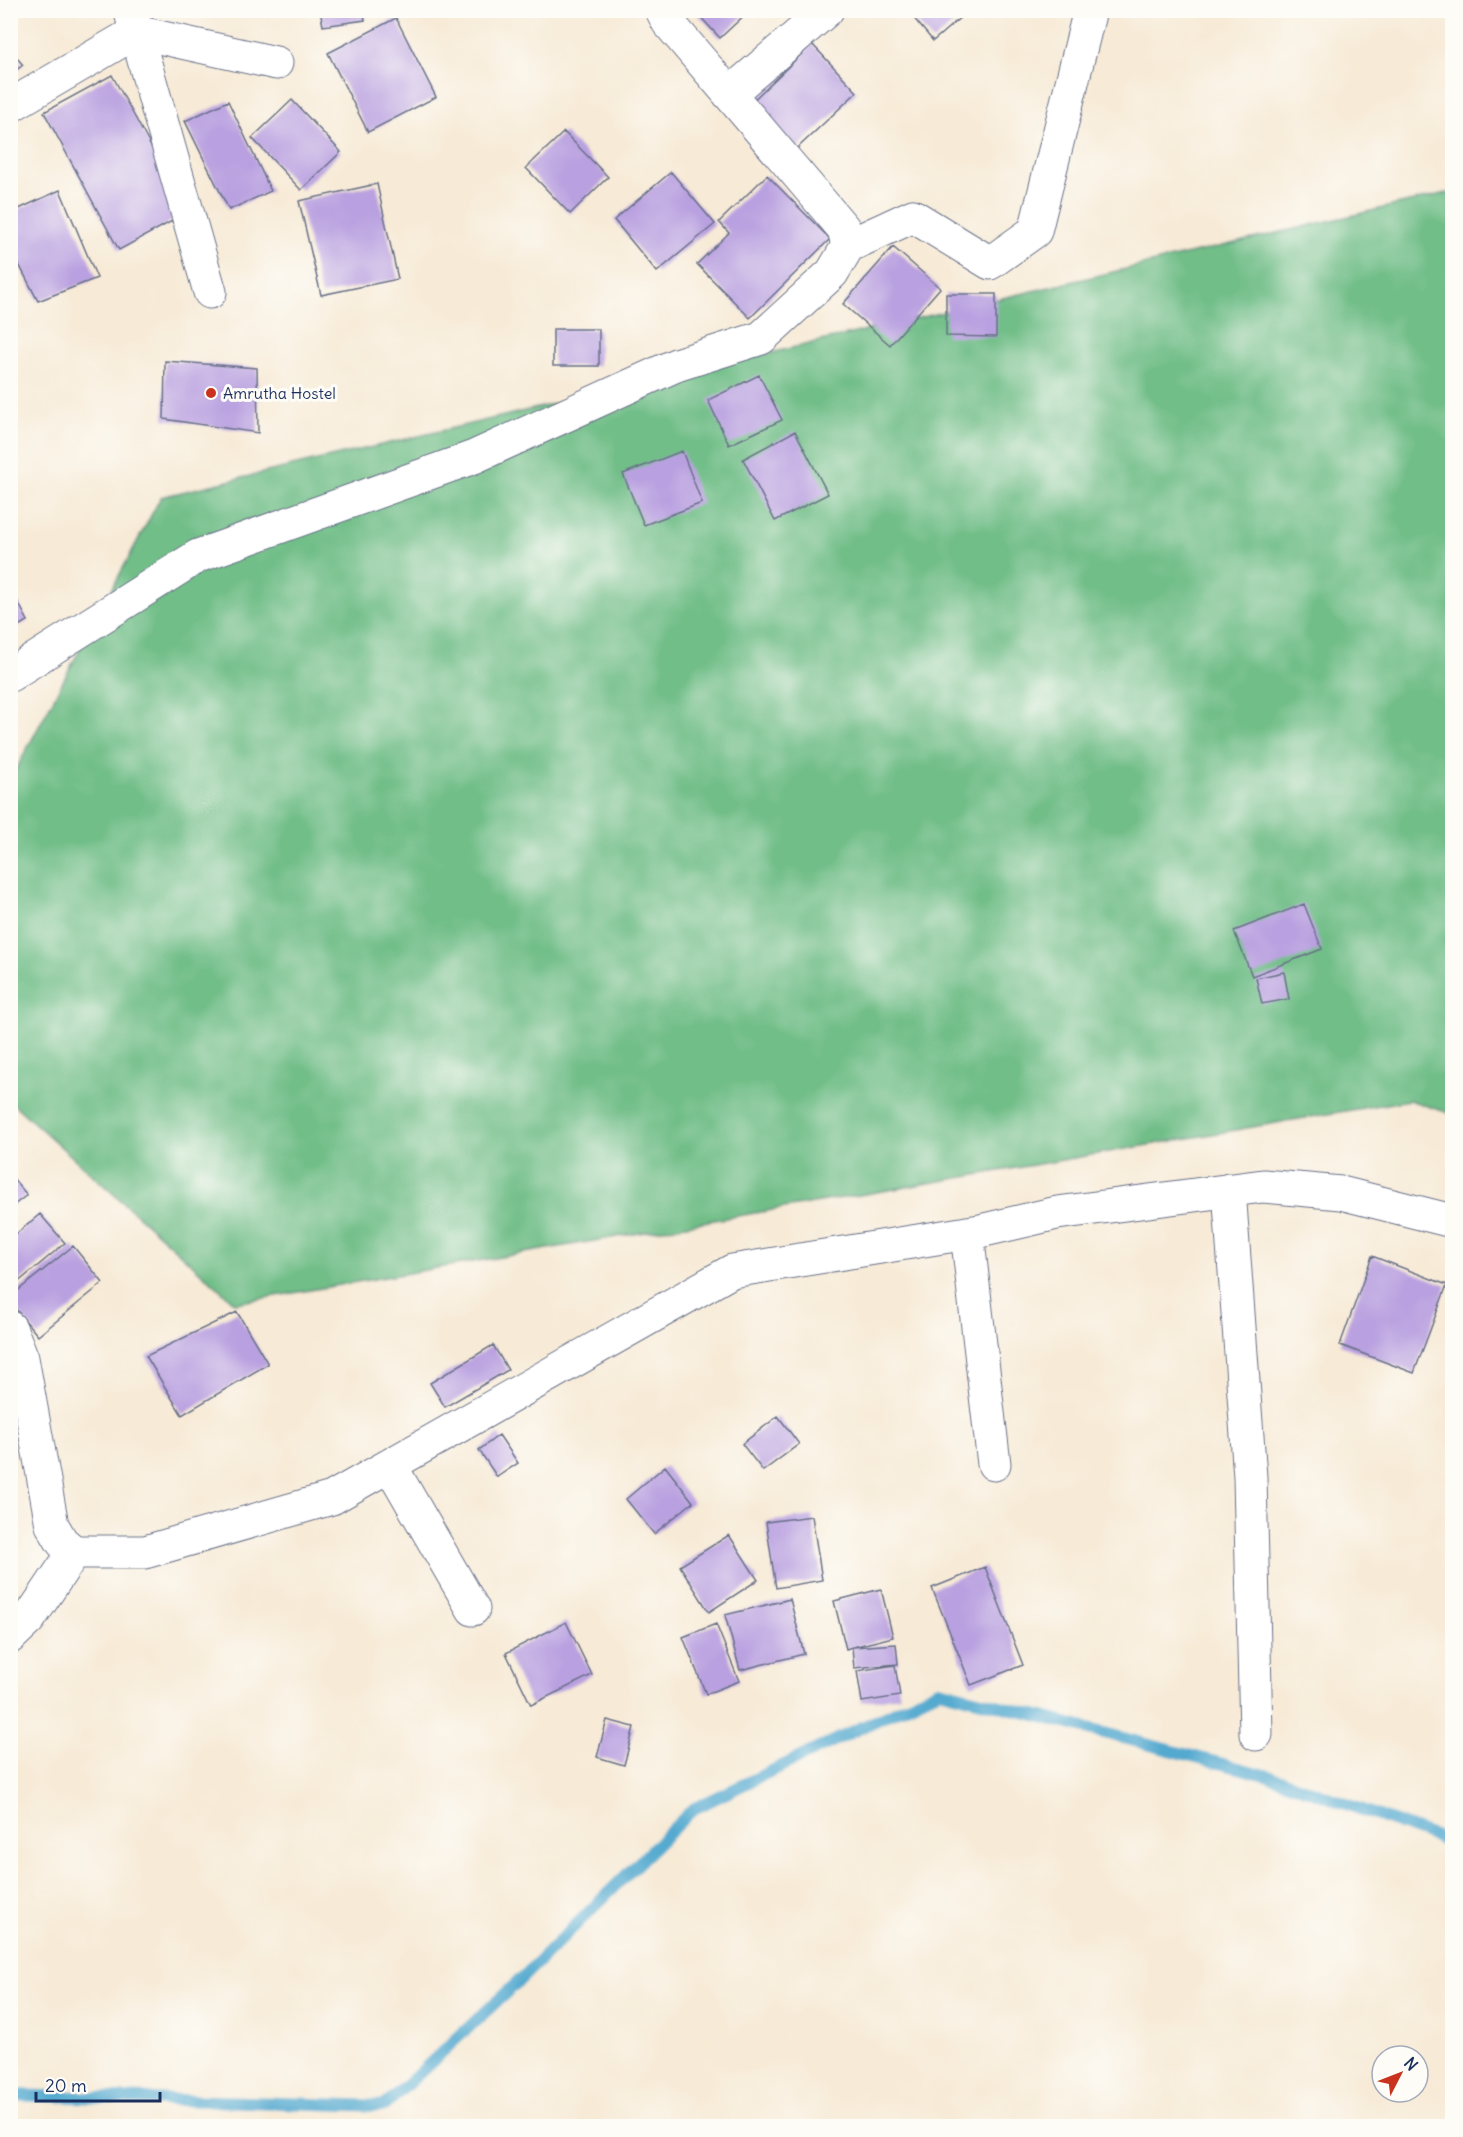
<svg xmlns="http://www.w3.org/2000/svg" width="1463" height="2137" font-family="Delius,sans-serif">
	<style>
		.forest { fill: #71be88; stroke: #467673; stroke-width: 1.5 }
		.lines { fill: none; stroke-linecap: round; stroke-linejoin: round }
		.stream { stroke: #52a9cf; stroke-width: 12 }
		.building { fill: #b9a0e0 }
		.minor-casing { stroke: #687088; stroke-width: 35 }
		.minor { stroke: #fff; stroke-width: 33 }
		.poi-dot { fill: #c8321e; stroke: #fdfcf7; stroke-width: 2 }
		.labels { text-anchor: middle; stroke-width: 6; stroke-linejoin: round; paint-order: stroke }
		.poi-label { font-size: 16px; fill: #1b2f5e; stroke: #fdfcf7; text-anchor: start }
	</style>
	<rect width="100%" height="100%" fill="#fdfcf7"/>
	<filter id="ink" filterUnits="userSpaceOnUse"><feTurbulence type="fractalNoise" baseFrequency=".0167" numOctaves="2"/><feDisplacementMap in="SourceGraphic" scale="12" xChannelSelector="R" yChannelSelector="G"/><feConvolveMatrix kernelMatrix="1 2 1 2 8 2 1 2 1" color-interpolation-filters="sRGB"/></filter>
	<filter id="wash" filterUnits="userSpaceOnUse"><feTurbulence type="fractalNoise" baseFrequency=".008" numOctaves="4" result="noise"/><feDisplacementMap in="SourceGraphic" scale="24" xChannelSelector="R" yChannelSelector="G"/><feGaussianBlur stdDeviation="1.35" result="paint"/><feColorMatrix in="noise" values="0 0 0 0 0 0 0 0 0 0 0 0 0 0 0 0 0 1.4 0 .05"/><feComposite in="paint" operator="in"/></filter>
	<g filter="url(#wash)">
		<rect width="100%" height="100%" fill="#f7ead6"/>
		<path class="forest" d="M1447,193L1452,194V1114L1409,1100L235,1303L11,1102V779L161,497Z"/>
		<g class="lines">
			<path class="stream" d="M10,2095L384,2106L523,1977L693,1809L939,1690L1273,1777L1452,1843"/>
		</g>
		<g id="blocks">
			<path class="building" d="M320,10H363L365,20L323,26Z
				M694,10H750L720,38Z
				M907,10H969L933,41Z
				M396,18L436,97L368,132L328,53Z
				M812,44L857,92L789,156L744,109Z
				M10,50L23,65L10,75Z
				M112,75L187,213L119,250L44,112Z
				M292,100L341,152L301,190L252,138Z
				M228,101L271,191L229,210L185,121Z
				M564,132L608,177L570,214L526,168Z
				M671,172L715,224L657,272L614,220Z
				M767,175L830,239L750,318L697,264L729,233L719,222Z
				M377,184L398,279L321,295L299,201Z
				M60,190L97,278L38,301L10,247V213Z
				M893,247L940,288L890,345L843,304Z
				M946,294H996V337L946,336Z
				M553,329H599V366H553Z
				M165,361L257,368L258,433L164,419Z
				M759,375L782,420L729,445L708,400Z
				M795,431L828,494L775,521L743,459Z
				M682,451L702,503L644,525L623,474Z
				M10,587L28,621L10,630Z
				M1304,904L1322,949L1252,976L1234,931Z
				M1284,972L1289,999L1262,1004L1256,978Z
				M10,1175L27,1195L10,1208Z
				M40,1214L65,1243L10,1289V1239Z
				M73,1246L103,1283L38,1336L10,1302V1297Z
				M1372,1256L1447,1285L1414,1373L1340,1345Z
				M237,1312L268,1364L182,1415L146,1356Z
				M493,1345L508,1370L445,1407L430,1383Z
				M778,1416L799,1444L763,1471L742,1444Z
				M499,1435L518,1463L497,1477L479,1450Z
				M665,1466L693,1502L654,1534L626,1499Z
				M812,1516L822,1580L776,1588L766,1522Z
				M729,1535L758,1580L709,1612L680,1566Z
				M985,1567L1023,1665L971,1685L932,1588Z
				M881,1589L893,1637L853,1647L896,1644L898,1664L854,1668L852,1647L846,1649L834,1601Z
				M790,1599L804,1654L740,1670L725,1615Z
				M566,1622L592,1675L531,1705L506,1653Z
				M716,1624L739,1681L706,1694L683,1637Z
				M895,1665L900,1696L862,1702L857,1671Z
				M607,1720L634,1727L624,1765L597,1757Z"/>
		</g>
	</g>
	<g filter="url(#ink)">
		<use href="#blocks" fill-opacity="0" stroke="#687088" stroke-width="1.5"/>
		<g class="lines">
			<g class="minor-casing">
				<path id="minor" d="M729,94L827,10
					M10,106L136,32L131,12
					M848,246L913,216L990,263L1035,231L1090,10
					M210,292L136,32L276,63
					M10,675L198,556L474,457L676,365L761,338L832,273L848,246L844,229L668,22L662,10
					M1229,1190L1250,1477L1256,1734
					M967,1233L994,1464
					M10,1328L22,1358L52,1525L62,1542L74,1552H145L332,1498L732,1271L980,1231L1057,1213L1263,1186L1341,1193L1452,1221
					M390,1465L473,1609
					M10,1637L29,1619L74,1552"/>
			</g>
			<use href="#minor" class="minor"/>
		</g>
	</g>
	<circle class="poi-dot" cx="211" cy="393" r="6"/>
	<g class="labels">
		<g class="poi-label">
			<text x="223" y="399">Amrutha Hostel</text>
		</g>
	</g>
	<rect width="1463" height="2137" fill="none" stroke="#fdfcf7" stroke-width="36"/>
	<g transform="translate(1400 2074) rotate(48)"><circle r="28" fill="#fdfcf7" stroke="#a3aaba" stroke-width="1.5"/>
	<path d="M0-4.5L10 22L0 15L-10 22Z" fill="#c8321e"/>
	<text y="-9" font-size="16" font-weight="bold" text-anchor="middle" fill="#1b2f5e">N</text>
	</g>
	<path d="M36 2092v9h124v-9" fill="none" stroke="#1b2f5e" stroke-width="3"/>
	<text x="45" y="2092" font-size="18" fill="#1b2f5e" stroke="#fdfcf7" stroke-width="4.5" paint-order="stroke">20 m</text>
</svg>
